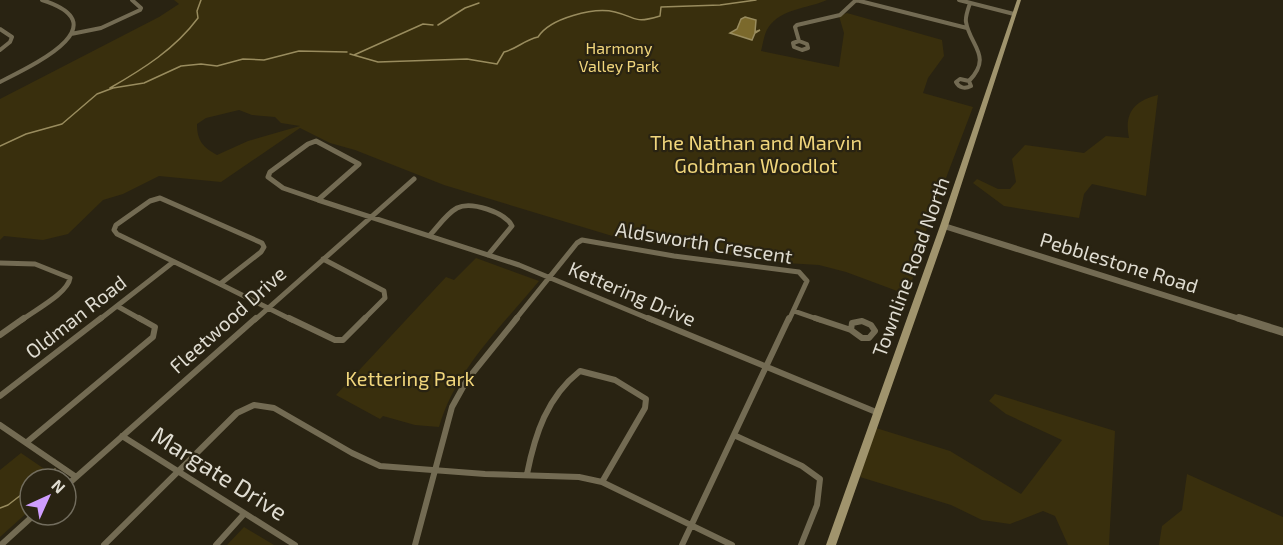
<svg xmlns="http://www.w3.org/2000/svg" width="1283" height="545" font-family="'Exo 2',sans-serif">
	<style>
		.green { fill: #392f0d; fill-rule: evenodd }
		.water { fill: #7b692c; stroke: #998c5e; stroke-width: 1.5 }
		.lines { fill: none; stroke-linecap: round; stroke-linejoin: round }
		.stream { stroke: #998c5e; stroke-width: 1.5 }
		.minor-far2 { stroke: #736b53; stroke-width: 4 }
		.minor-far1 { stroke: #736b53; stroke-width: 5 }
		.minor { stroke: #736b53; stroke-width: 6 }
		.tertiary-far1 { stroke: #736b53; stroke-width: 6 }
		.tertiary { stroke: #736b53; stroke-width: 8 }
		.secondary { fill: #a0946d; fill-rule: evenodd }
		.labels { text-anchor: middle; stroke-width: 4.5; stroke-linejoin: round; paint-order: stroke }
		.far-park-label { font-size: 16px; fill: #f1d67c; stroke: #292312 }
		.park-label { font-size: 20px; fill: #f1d67c; stroke: #292312 }
		.street-label { font-size: 20px; fill: #dfdcd1; stroke: #292312 }
		.near-street-label { font-size: 24px; fill: #dfdcd1; stroke: #292312 }
	</style>
	<rect width="100%" height="100%" fill="#292312"/>
	<path class="green" d="M174,0H827C807,9 781,8 768,28C764,34 763,44 761,51L839,67L844,33L839,16L847,13L942,40L944,56L928,78L923,93L973,107L927,228L908,295L846,272L819,265L786,263L619,238L444,185L355,150L330,143L300,128L221,182L159,176L123,194L103,200L68,234L43,240L4,236L0,240V99L159,17L179,4ZM239,110L252,115L275,117L281,123L300,126L248,141L217,155C203,147 197,141 197,124L206,118Z
		M1158,95L1146,196L1092,184L1084,194L1079,218L1004,206L973,183L977,179L998,189H1010L1016,182L1012,159L1025,145L1084,153L1106,136L1129,138C1124,113 1134,101 1158,95Z
		M476,258L539,281C502,326 456,369 439,427L415,425L383,416L380,419L336,395L446,277L454,280Z
		M995,394L1115,431L1109,545H1068L1055,516L1043,511L1010,524L982,520L951,505L860,477L876,428L950,451L1021,494L1062,440L1006,414L989,401Z
		M21,453L59,479H30V510L0,537V470Z
		M1187,474L1283,517V545H1159L1162,526L1182,510Z
		M244,527L274,545H227Z"/>
	<path class="water" d="M745,17L756,20L755,32L760,30L755,33L752,40L730,33L737,29L741,19Z"/>
	<g class="lines">
		<path class="stream" d="M438,25L465,8L479,3
			M350,54L378,62L467,59L497,64L504,52C517,49 524,40 538,37C550,18 594,7 615,12C639,18 633,24 660,16L661,7L720,5L756,0
			M354,55L423,24L433,25
			M110,88C143,69 175,49 198,18L197,11L201,0
			M0,146L26,134L62,124L97,94L113,88L144,83L181,66L201,64L217,66L243,59L264,60L299,51L347,52
			M42,479L55,469
			M0,508L8,505L30,488"/>
		<path class="minor-far2" d="M856,0L967,28
			M959,0L1014,14
			M0,29L12,37L10,42L0,50
			M71,34L101,28L140,10L141,8L132,0
			M799,41L795,27L797,25L840,15L856,0
			M799,41L807,44L808,48L802,50L794,47L793,43Z
			M960,79L969,81L971,86C965,89 959,88 956,82Z
			M969,81C993,56 970,46 966,22C965,17 968,9 970,3
			M0,82C31,66 121,25 42,0"/>
		<path class="minor-far1" d="M316,141L359,164L318,200L283,188L268,177L270,172L308,144Z
			M160,198L262,243L264,247L261,252L220,284L117,234L114,230L116,225L150,201Z
			M318,200L519,265L652,320
			M430,235C438,227 446,214 457,208C471,201 505,212 512,226L488,255
			M323,259L384,291L385,298L363,320
			M0,263L35,264L70,278C68,293 35,310 22,320
			M220,284L292,320
			M117,306L142,320
			M794,311L820,320
			M99,320L172,263
			M255,320L414,179
			M515,320L577,243L582,240L674,256L799,272L807,281L789,320"/>
		<path class="minor" d="M289,318L335,340H343L365,318
			M648,318L876,412
			M815,318L851,330
			M862,321L871,325L875,331L869,338H862L851,330L852,323Z
			M0,335L24,318
			M0,396L101,318
			M0,425L76,477
			M122,436L295,545
			M736,436L802,466L820,479L817,505L801,545
			M27,442L153,337L155,327L139,318
			M527,474C535,434 547,397 580,371L615,380L646,399L645,408L602,482
			M66,486L256,318
			M1,545L34,515
			M104,545L237,413L254,405L274,408L352,453L380,466L485,474L579,477L602,482L732,545
			M216,545L244,514
			M415,545L452,407L467,380L517,318
			M682,545L789,318"/>
		<path class="tertiary-far1" d="M944,226L1243,320"/>
		<path class="tertiary" d="M1239,318L1283,332"/>
		<path class="secondary" d="M1017,0H1021L948,226L836,545H826L940,226Z"/>
	</g>
	<g class="labels">
		<g class="far-park-label">
			<text x="619" y="54">Harmony<tspan x="619" dy="18">Valley Park</tspan></text>
		</g>
		<g class="park-label">
			<text x="756" y="150">The Nathan and Marvin<tspan x="756" dy="23">Goldman Woodlot</tspan></text>
			<text x="410" y="386">Kettering Park</text>
		</g>
		<g class="street-label">
			<text transform="translate(704 243) rotate(9)" y="7">Aldsworth Crescent</text>
			<text transform="translate(1119 263) rotate(17)" y="7">Pebblestone Road</text>
			<text transform="translate(911 267) rotate(-70)" y="7">Townline Road North</text>
			<text transform="translate(632 294) rotate(23)" y="7">Kettering Drive</text>
			<text transform="translate(76 317) rotate(-38)" y="7">Oldman Road</text>
			<text transform="translate(228 320) rotate(-42)" y="7">Fleetwood Drive</text>
		</g>
		<g class="near-street-label">
			<text transform="translate(219 474) rotate(32)" y="8">Margate Drive</text>
		</g>
	</g>
	<g transform="translate(48 497) rotate(45)"><circle r="28" fill="#292312" stroke="#726d5e" stroke-width="1.5"/>
	<path d="M0-4.5L10 22L0 15L-10 22Z" fill="#cf9dff"/>
	<text y="-9" font-size="16" font-weight="bold" text-anchor="middle" fill="#dfdcd1">N</text>
	</g>
</svg>
